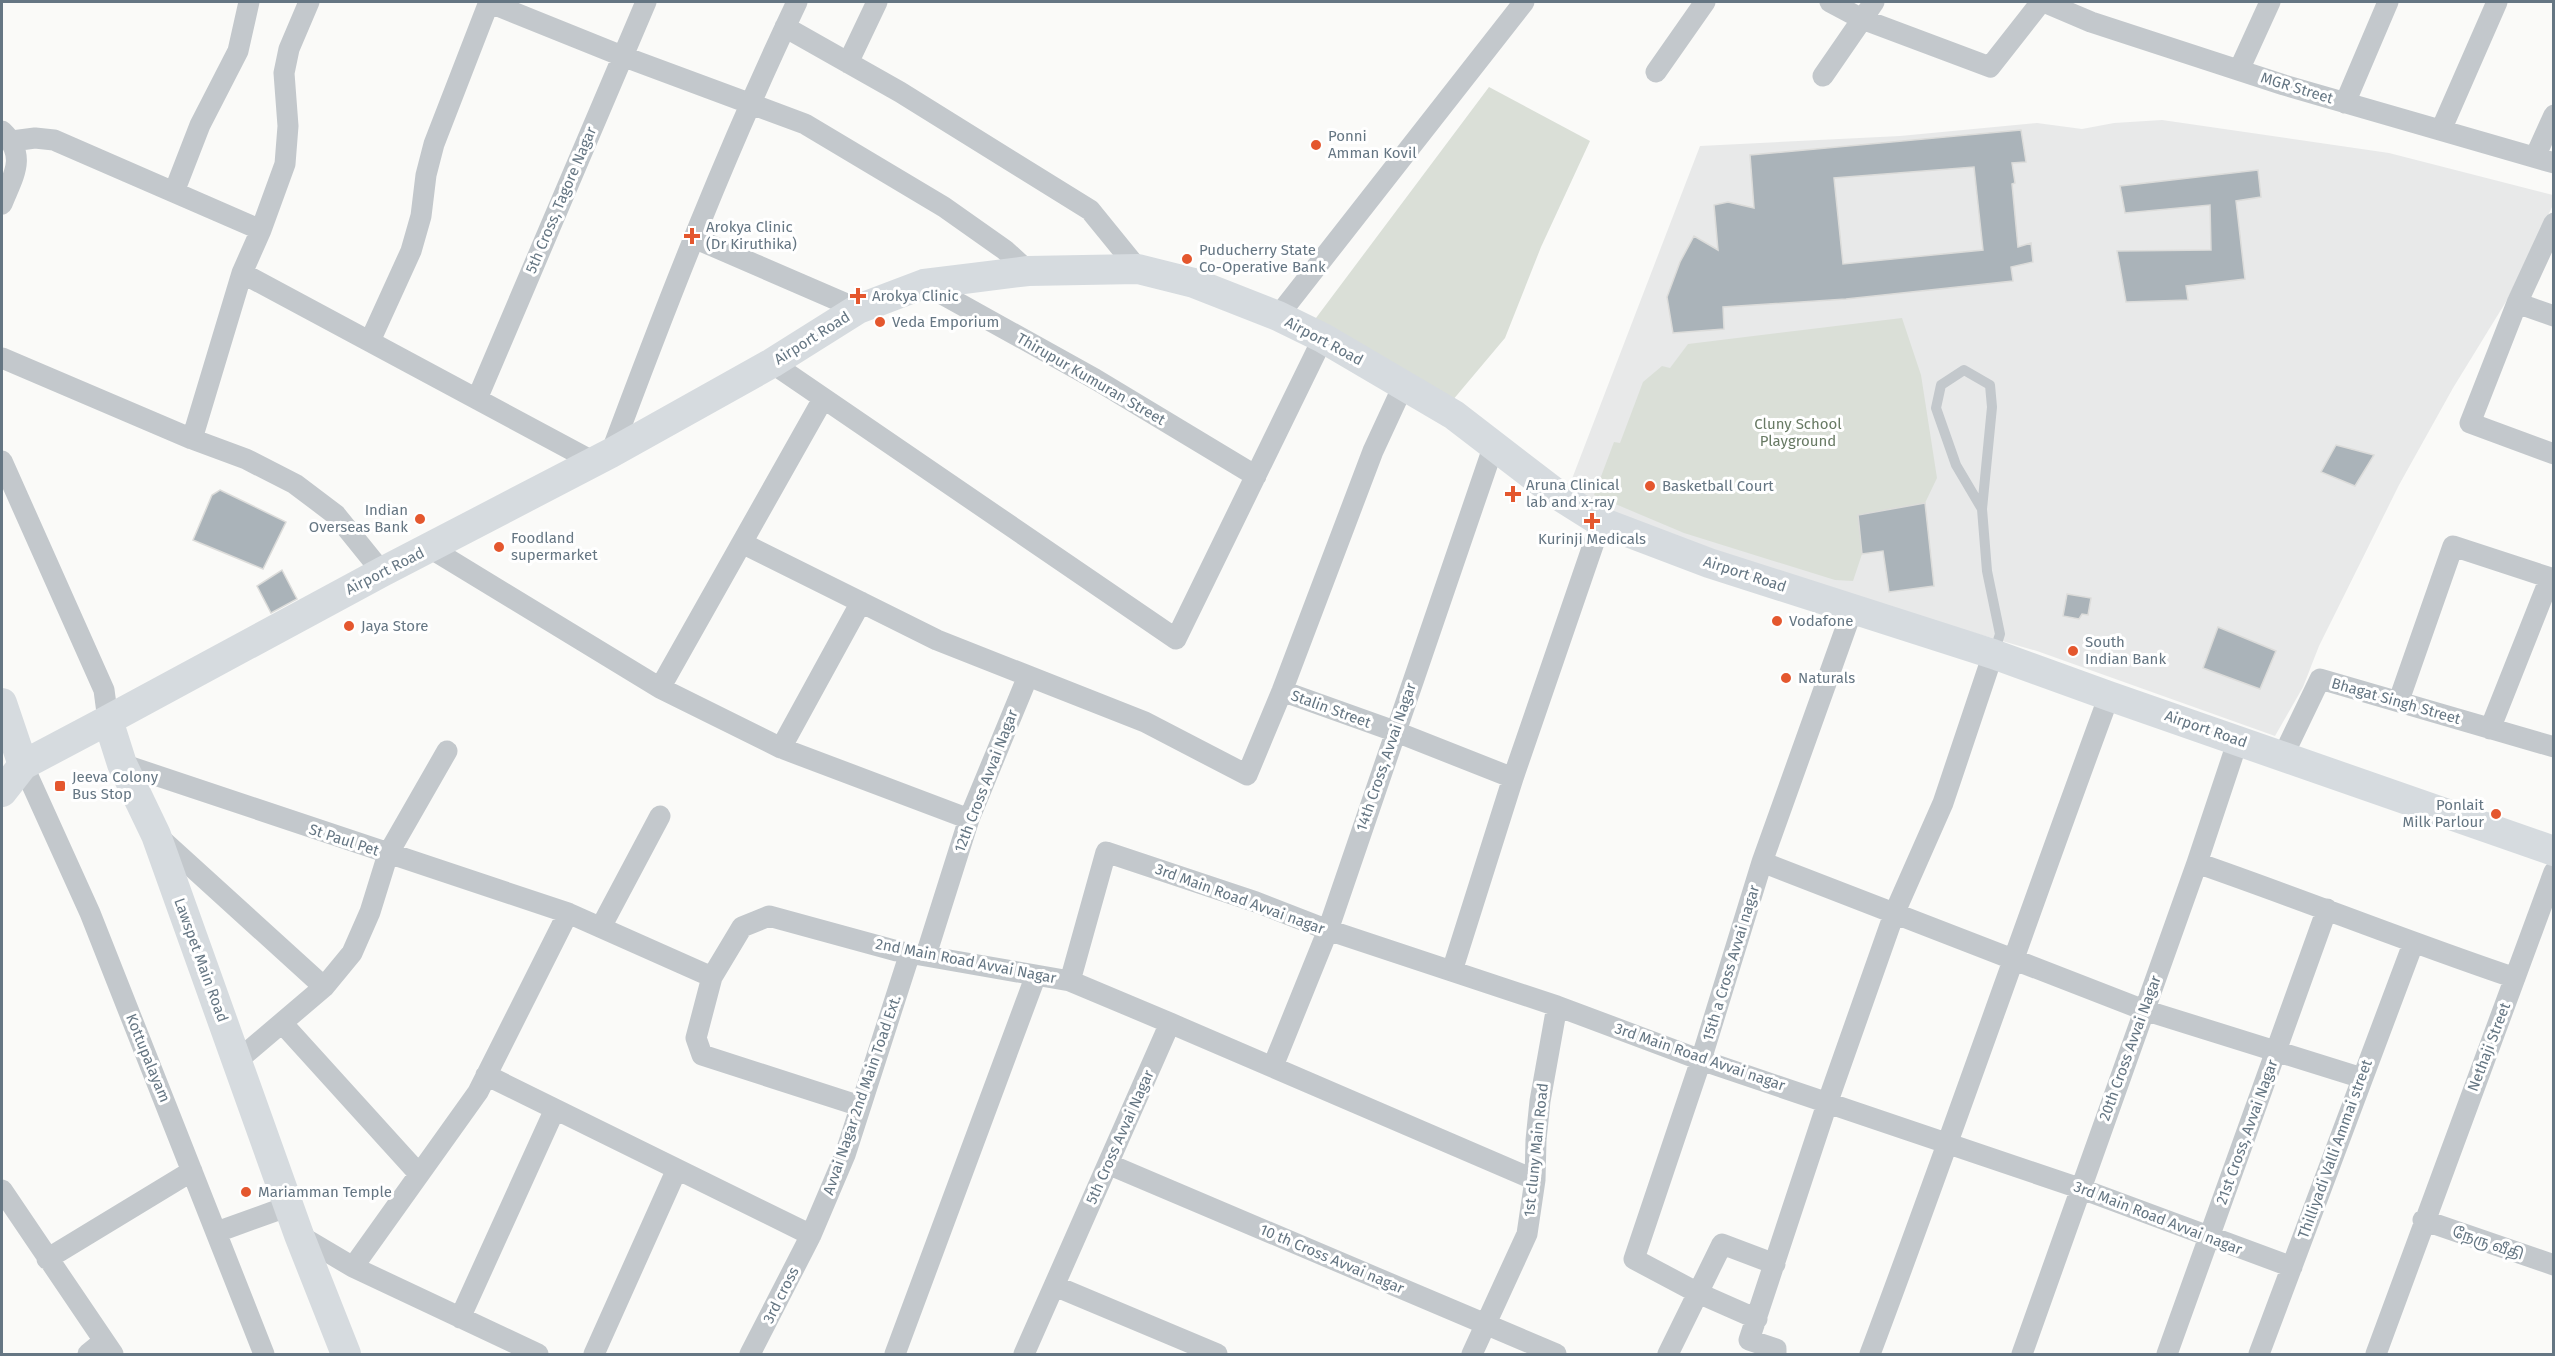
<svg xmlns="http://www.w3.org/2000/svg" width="2555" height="1356" font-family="'Fira Sans','Noto Sans Tamil',sans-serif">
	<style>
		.built { fill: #e8e9e9 }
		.green { fill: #dadfd7 }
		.building { fill: #aab3b9; stroke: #dcdcda; stroke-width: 1.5; fill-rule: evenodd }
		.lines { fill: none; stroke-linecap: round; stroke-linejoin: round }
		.lane { stroke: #c3c8cc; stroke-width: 10 }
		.street { stroke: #c3c8cc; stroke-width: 21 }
		.secondary { stroke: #d6dbdf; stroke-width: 30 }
		.poi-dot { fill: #e4572e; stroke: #fff; stroke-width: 2 }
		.labels { text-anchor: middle; stroke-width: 6; stroke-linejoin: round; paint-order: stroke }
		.street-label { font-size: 15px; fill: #657683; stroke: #fff }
		.poi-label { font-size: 15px; fill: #657683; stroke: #fff; text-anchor: start }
		.park-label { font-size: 15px; fill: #687a64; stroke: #fff }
	</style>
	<rect width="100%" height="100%" fill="#fafaf8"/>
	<path class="built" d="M2162,120L2389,153L2553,195V205L2507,300L2453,388L2399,485L2319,646L2303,687L2275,736L2037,651L1841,594L1565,497L1700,146L1900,136L2037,123L2082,129L2114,123Z"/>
	<path class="green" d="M1489,87L1590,141L1541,247L1505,338L1452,401L1310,326Z
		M1902,318L1921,375L1937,478L1925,503L1858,515L1862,554L1853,581L1835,580L1684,533L1594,495L1614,442L1620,443L1643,382L1662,366L1670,368L1688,344Z"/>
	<path class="building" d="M2021,130L2026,162L2012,163L2015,183L2012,184L2018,247L2031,243L2033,262L2011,267L2013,281L1846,299L1723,307L1724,329L1673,333L1667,297L1680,262L1694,236L1718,250L1714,205L1728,202L1754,208L1750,155ZM1974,167L1983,250L1843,264L1834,178Z
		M2258,170L2261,197L2236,201L2245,279L2186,286L2188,300L2126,302L2117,251L2211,250L2210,205L2125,213L2120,186Z
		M2336,445L2374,455L2355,486L2321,472Z
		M220,490L286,522L263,569L193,540L212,495Z
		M1925,503L1934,586L1889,592L1883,551L1862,554L1858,515Z
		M282,570L297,599L271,613L257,586Z
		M2067,594L2091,598L2088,615L2082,614L2079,619L2063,616Z
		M2218,627L2276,651L2260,689L2203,668Z"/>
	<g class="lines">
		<path class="lane" d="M1982,509L1956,465L1936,408L1941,385L1964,370L1990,385L1992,407L1982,509L1987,571L2000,634L1994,653"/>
		<path class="street" d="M488,2L622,56L805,124L944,207L1005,250L1028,271
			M1830,2L1862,19L1990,67L2041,2
			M2044,2L2091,22L2284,85L2554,163
			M785,27L900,92L1090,210L1138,269
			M848,63L877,2
			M2239,70L2270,2
			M1656,72L1705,2
			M1823,76L1874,2
			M2345,103L2388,2
			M2441,130L2497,2
			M12,141L35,138L54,140L261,230
			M2535,157L2554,115
			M174,192L200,125L238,51L249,2
			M2,204C13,176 28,156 2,131
			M2554,223L2517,303L2470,423L2554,454
			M694,238L858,309
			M242,273L594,462
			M924,284L1095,379L1256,476
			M2517,303L2554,316
			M1278,316L1524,2
			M370,341L411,251L421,216L426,175L434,144L489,2
			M2,358L192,439L246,459L295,484L336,515L382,572
			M772,363L1176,639L1323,338
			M477,399L646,2
			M192,439L242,273L261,230L285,164L288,126L284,73L289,49L309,2
			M611,453C668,300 727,149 797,2
			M2,461L104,690L108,720
			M742,543L937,640L1145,722L1247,775L1282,691L1373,451L1404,384
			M430,548L660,688L781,748L969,819
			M660,688L823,399
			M1282,691L1394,731L1513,778
			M2399,700L2453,546L2554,579
			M2490,729L2550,578
			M781,748L861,602
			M2283,756L2320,679L2554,747
			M122,764L568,913L712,977
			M23,765L90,913L264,1354
			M160,838L324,987
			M1762,862L2144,1010L2362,1078
			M2197,863C2304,900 2408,942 2515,978
			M601,927L660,816
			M926,955L969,819L1028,676
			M1452,971L1513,778L1601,522
			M1070,981L1106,852L1256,902L1328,930L1557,1006L1701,1060L2079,1188L2292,1267
			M282,1023L419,1174
			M237,1061L324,987L352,953L370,912L388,854L447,751
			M1273,1066L1328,930L1494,445
			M486,1075L811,1235
			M860,1106L702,1055L696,1038L712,977L742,927L769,916L897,951L1070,981L1170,1023
			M1108,1164L1556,1354
			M2,1190L113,1354
			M2423,1220L2554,1265
			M217,1232L289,1206
			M299,1235L353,1267L538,1354
			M47,1259L192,1171
			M353,1267L478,1092L568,913
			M1055,1286L1217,1354
			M460,1318L555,1109
			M1757,1319L1698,1293L1634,1259L1701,1060L1762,862L1853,608
			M88,1354L104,1341
			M594,1354L677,1169
			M750,1354L811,1235L845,1155L910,953
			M895,1354L1036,975
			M1024,1354L1170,1023L1535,1180
			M1472,1354L1527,1234L1535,1180L1536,1140L1540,1101L1557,1006
			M1668,1354L1722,1244L1775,1264
			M1776,1354V1349L1749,1340L1828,1101L1894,914L1943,803L1993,654
			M1870,1354C1952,1136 2028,915 2109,696
			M2022,1354L2197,863L2238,740
			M2167,1354L2327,909
			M2259,1354L2413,944
			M2376,1354L2554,872"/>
		<path class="secondary" d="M2,703L23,765
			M108,720L382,572L611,453L772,363L858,309L924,284L1028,271L1138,269L1194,283L1278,316L1323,338L1454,415L1558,495L1601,522L1709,563L1993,654L2109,696L2554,851
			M2,792L23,765L108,720L122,764L156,835L299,1235L346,1354"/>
	</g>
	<g class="poi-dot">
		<circle cx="1316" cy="145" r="6"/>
		<path d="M689 227h6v6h6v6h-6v6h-6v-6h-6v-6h6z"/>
		<circle cx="1187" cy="259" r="6"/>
		<path d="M855 287h6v6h6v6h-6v6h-6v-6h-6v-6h6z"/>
		<circle cx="880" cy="322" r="6"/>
		<circle cx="1650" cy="486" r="6"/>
		<path d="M1510 485h6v6h6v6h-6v6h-6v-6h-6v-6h6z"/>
		<circle cx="420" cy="519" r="6"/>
		<path d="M1589 512h6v6h6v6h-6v6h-6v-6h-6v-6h6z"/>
		<circle cx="499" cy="547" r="6"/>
		<circle cx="1777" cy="621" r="6"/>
		<circle cx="349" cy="626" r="6"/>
		<circle cx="2073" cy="651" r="6"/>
		<circle cx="1786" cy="678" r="6"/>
		<rect x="54" y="780" width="12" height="12" rx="3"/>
		<circle cx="2496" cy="814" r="6"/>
		<circle cx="246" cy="1192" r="6"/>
	</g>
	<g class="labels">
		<g class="street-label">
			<text transform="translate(2297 88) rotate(17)" y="5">MGR Street</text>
			<text transform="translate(561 200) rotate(-67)" y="5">5th Cross, Tagore Nagar</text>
			<text transform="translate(812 338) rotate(-32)" y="5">Airport Road</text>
			<text transform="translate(1324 341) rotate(28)" y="5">Airport Road</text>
			<text transform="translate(1091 379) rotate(30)" y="5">Thirupur Kumuran Street</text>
			<text transform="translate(385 571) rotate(-27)" y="5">Airport Road</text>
			<text transform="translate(1745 574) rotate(18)" y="5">Airport Road</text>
			<text transform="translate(2396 701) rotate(16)" y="5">Bhagat Singh Street</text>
			<text transform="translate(1331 709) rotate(20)" y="5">Stalin Street</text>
			<text transform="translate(2206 729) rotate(19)" y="5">Airport Road</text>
			<text transform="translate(1386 757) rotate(-71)" y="5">14th Cross, Avvai Nagar</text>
			<text transform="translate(986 781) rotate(-69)" y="5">12th Cross Avvai Nagar</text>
			<text transform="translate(344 840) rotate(18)" y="5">St Paul Pet</text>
			<text transform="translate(1240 899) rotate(20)" y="5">3rd Main Road Avvai nagar</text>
			<text transform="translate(201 960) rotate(70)" y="5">Lawspet Main Road</text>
			<text transform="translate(966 961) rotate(11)" y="5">2nd Main Road Avvai Nagar</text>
			<text transform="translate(1731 963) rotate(-73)" y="5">15th a Cross Avvai nagar</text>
			<text transform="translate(2489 1047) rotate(-69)" y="5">Nethaji Street</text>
			<text transform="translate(2130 1048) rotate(-70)" y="5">20th Cross Avvai Nagar</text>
			<text transform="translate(1700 1057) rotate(19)" y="5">3rd Main Road Avvai nagar</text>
			<text transform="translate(148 1058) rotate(68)" y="5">Kottupalayam</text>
			<text transform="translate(862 1095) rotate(-71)" y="5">Avvai Nagar 2nd Main Toad Ext.</text>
			<text transform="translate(2247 1132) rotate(-70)" y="5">21st Cross, Avvai Nagar</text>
			<text transform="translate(1120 1137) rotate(-66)" y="5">5th Cross Avvai Nagar</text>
			<text transform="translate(2335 1149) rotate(-70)" y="5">Thilliyadi Valli Ammai street</text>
			<text transform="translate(1536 1150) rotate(-84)" y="5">1st cluny Main Road</text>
			<text transform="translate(2158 1218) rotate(21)" y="5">3rd Main Road Avvai nagar</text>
			<text transform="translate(2488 1243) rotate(19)" y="5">நேரு வீதி</text>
			<text transform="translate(1332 1259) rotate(23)" y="5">10 th Cross Avvai nagar</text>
			<text transform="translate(781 1295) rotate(-63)" y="5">3rd cross</text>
		</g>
		<g class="poi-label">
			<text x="1328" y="141">Ponni<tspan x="1328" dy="17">Amman Kovil</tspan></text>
			<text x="706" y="232">Arokya Clinic<tspan x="706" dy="17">(Dr Kiruthika)</tspan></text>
			<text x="1199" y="255">Puducherry State<tspan x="1199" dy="17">Co-Operative Bank</tspan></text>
			<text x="872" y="301">Arokya Clinic</text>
			<text x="892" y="327">Veda Emporium</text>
			<text x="1526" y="490">Aruna Clinical<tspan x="1526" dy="17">lab and x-ray</tspan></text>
			<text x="1662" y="491">Basketball Court</text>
			<text x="408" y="515" text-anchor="end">Indian<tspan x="408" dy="17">Overseas Bank</tspan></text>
			<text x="511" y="543">Foodland<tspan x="511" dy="17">supermarket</tspan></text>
			<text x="1592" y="544" text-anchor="middle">Kurinji Medicals</text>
			<text x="1789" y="626">Vodafone</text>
			<text x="361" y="631">Jaya Store</text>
			<text x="2085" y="647">South<tspan x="2085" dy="17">Indian Bank</tspan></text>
			<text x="1798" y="683">Naturals</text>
			<text x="72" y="782">Jeeva Colony<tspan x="72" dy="17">Bus Stop</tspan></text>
			<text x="2484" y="810" text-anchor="end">Ponlait<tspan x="2484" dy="17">Milk Parlour</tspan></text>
			<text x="258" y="1197">Mariamman Temple</text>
		</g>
		<g class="park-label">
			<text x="1798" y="429">Cluny School<tspan x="1798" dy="17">Playground</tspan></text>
		</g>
	</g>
	<rect width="2555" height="1356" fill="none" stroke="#657683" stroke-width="6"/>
</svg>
